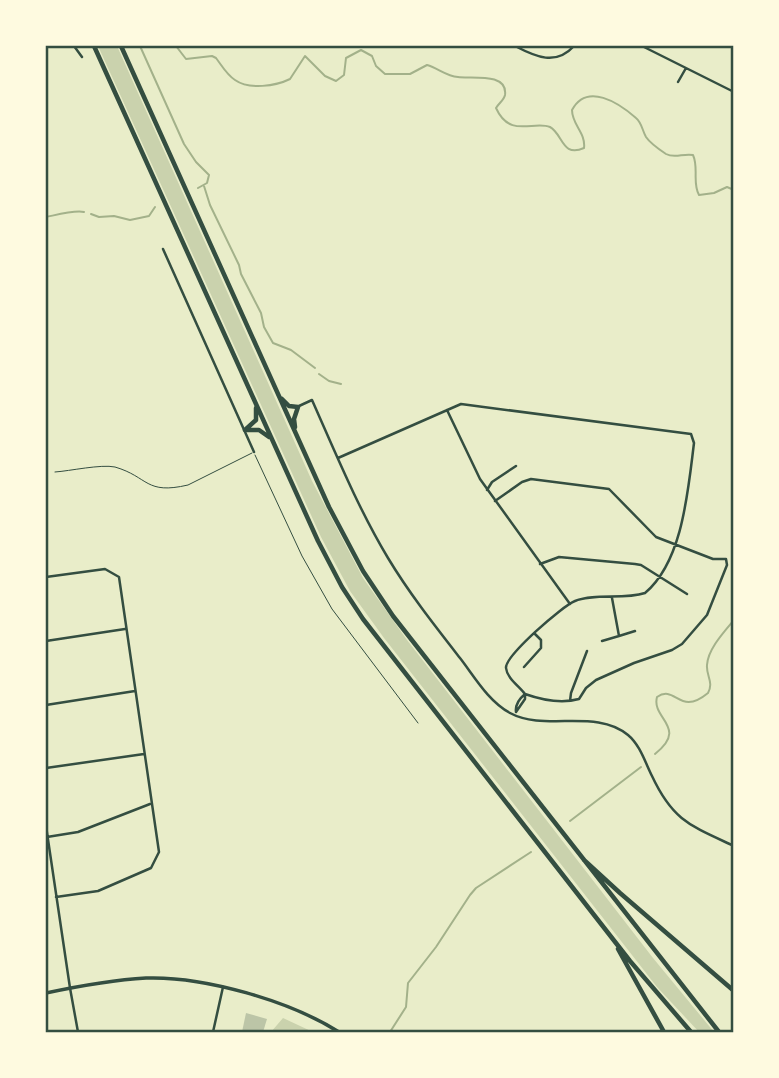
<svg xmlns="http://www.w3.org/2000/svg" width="779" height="1078" font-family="'Asap Condensed',sans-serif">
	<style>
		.green { fill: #cad2ad }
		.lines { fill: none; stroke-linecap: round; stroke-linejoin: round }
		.stream { stroke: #a3b18a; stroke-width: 2 }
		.building { fill: #bcc5a7 }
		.service { stroke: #344e41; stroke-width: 1 }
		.minor { stroke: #344e41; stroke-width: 2.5 }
		.tertiary { stroke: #344e41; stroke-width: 2.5 }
		.primary { stroke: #344e41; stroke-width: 3.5 }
		.motorway { stroke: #344e41; stroke-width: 4.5 }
		.neatline { fill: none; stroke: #344e41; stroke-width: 2.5 }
	</style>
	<rect width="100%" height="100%" fill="#e9edc9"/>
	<path class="green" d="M98,46H117L312,481L363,578L407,640L653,958L714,1032H699L657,987L384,638L350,591L321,537Z
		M283,1018L313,1032H271Z"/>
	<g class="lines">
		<path class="stream" d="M140,46L184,144L196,162L209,175L207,183L198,188
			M176,46L186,59L212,56L216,58C222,66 227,75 235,80C249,90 276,86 290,79L305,56L325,76L336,81L344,75L346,58L361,50L372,56L376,66L385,74H410L427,65C438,68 446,76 458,77C471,79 508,72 505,95C504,100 499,103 496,108C510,139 534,120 550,127C563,134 562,158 584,148C586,133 572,125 572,110C587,82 619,103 636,118C642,123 642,130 646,137C650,143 660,150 666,154C675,159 683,153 693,155C699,168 692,183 699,195L714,193L727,187L734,190
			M204,186L210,205L239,265L241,274L261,313L264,327L273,343L291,350L315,368
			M91,214L99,217L114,216L130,220L149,216L155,207
			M46,217C56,215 74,210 84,212
			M734,297V299
			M319,374L329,381L341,384
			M655,754C689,727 651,719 657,697C676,684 679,717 708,693C714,682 706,676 707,665C708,649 724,632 734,620
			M570,821L641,767
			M390,1032L406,1007L408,983L436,947L470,895L476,888L531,852"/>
	</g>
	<path class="building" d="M246,1013L267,1019L263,1032H242Z"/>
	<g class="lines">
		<path class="service" d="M255,455L302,556L332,609L418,723
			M55,472C70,471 101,464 115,467C149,477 145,495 188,485L252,453"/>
		<path class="minor" d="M74,46L82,57
			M515,46C536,57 556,66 574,46
			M642,46L734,92
			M678,82L686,68
			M163,249L254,452
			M299,406L312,400C336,454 358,508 388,558C409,593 435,626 460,658C474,676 488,701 510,713C545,732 596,708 628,735C640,745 645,762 652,776C673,821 691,826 734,846
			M447,410L480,479L570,604
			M338,458L461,404L691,434L694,443C688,490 683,561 645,593C623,600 596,593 575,601C562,606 505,656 506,668C507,678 519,686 525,694C519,699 515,704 516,712
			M487,490L492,482L516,466
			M495,501L522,482L531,479L609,489L656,537L713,559H726L727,565L707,615L682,644L672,650L634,663L596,680L586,688L579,699C561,704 542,700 525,694V699L516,712
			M540,564L559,557L635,564L641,565L687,594
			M46,577L105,569L119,577L159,852L151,868L98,891L56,897
			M619,636L635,631
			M46,641L125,629
			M602,641L619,636L612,598
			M524,667L541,648V640L535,634
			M570,701L571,693L587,651
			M46,705L135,691
			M46,768L144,754
			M46,826L70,988
			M47,837L78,832L150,804
			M213,1032L223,987"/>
		<path class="tertiary" d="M70,988L78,1032"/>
		<path class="primary" d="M46,993C79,986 112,980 146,978C204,976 290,1001 339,1032"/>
		<path class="motorway" d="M94,46L318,541L342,587L363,619L630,961L691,1032
			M121,46L329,507L363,571L393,616L719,1032
			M282,399L289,406L298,407L294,419L295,427
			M245,430L256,420V408
			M246,430H259L269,437
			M584,860L620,893L734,991
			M618,949L664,1032"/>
	</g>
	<rect width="779" height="1078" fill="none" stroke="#fefae0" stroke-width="94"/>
	<rect x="47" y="47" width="685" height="984" class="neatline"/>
</svg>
